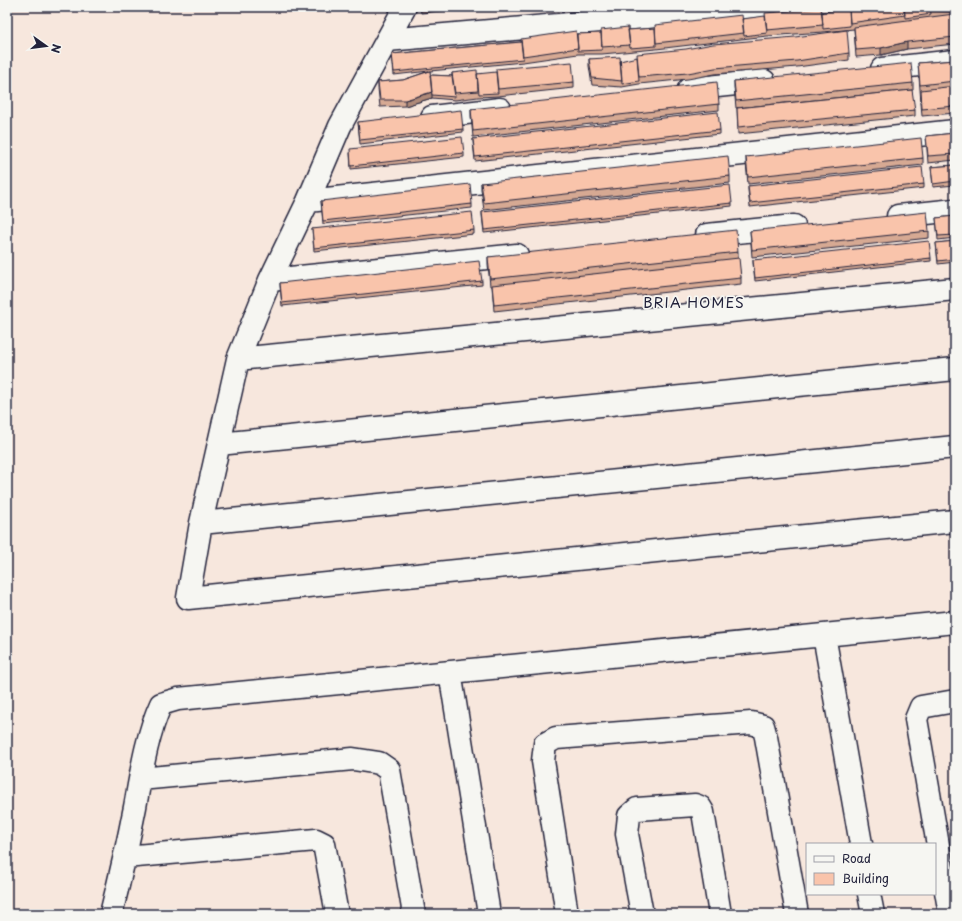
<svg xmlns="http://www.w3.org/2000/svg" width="962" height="921" font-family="'Playpen Sans',sans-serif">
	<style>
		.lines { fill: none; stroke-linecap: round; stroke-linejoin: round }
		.minor-casing { stroke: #22223b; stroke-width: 25 }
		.minor { stroke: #f6f6f2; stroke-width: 22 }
		.wall { fill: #d6a993; stroke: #22223b }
		.shaded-wall { fill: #ae8978; stroke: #22223b }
		.building { fill: #f9c4ab; stroke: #22223b }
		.labels { text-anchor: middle; stroke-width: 3.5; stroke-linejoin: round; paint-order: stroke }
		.neighbourhood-label { font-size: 14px; letter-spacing: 1px; fill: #22223b; stroke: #f6f6f2 }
	</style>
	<rect width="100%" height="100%" fill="#f7e7dd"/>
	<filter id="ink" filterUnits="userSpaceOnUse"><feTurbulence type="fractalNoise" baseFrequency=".025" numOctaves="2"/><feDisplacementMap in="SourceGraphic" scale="8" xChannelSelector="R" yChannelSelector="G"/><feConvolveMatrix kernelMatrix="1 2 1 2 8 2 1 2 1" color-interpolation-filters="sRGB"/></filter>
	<g filter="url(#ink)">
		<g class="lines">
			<g class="minor-casing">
				<path id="minor" d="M405,7L340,126L308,201L270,280L238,359L201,523L188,598L955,521
					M387,40L765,7
					M882,69L955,61
					M689,89L764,81
					M432,117L500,109
					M308,201L955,131
					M898,216L955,210
					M707,235L794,226
					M270,280L517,255
					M238,359L955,289
					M219,444L955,369
					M201,523L955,447
					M824,635L861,844
					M450,672L489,914
					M140,779L353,759L379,763L389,770L414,914
					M125,857L316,840L324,844L337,914
					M869,894L873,914
					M111,914C120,878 128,843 135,807C141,774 147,734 161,704L178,699L955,622
					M567,914L543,761L545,744L556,738L751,723L763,726L766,737L797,914
					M642,914L627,834L629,816L637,809L695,805L700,807L703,812L720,914
					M950,914L916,719L921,707L955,701"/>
			</g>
			<use href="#minor" class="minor"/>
		</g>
		<path class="wall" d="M420,7H478L421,13Z
			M955,7V44L907,49L881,55L856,57L854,29L823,32L767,36L656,49L602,54H578L523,62L430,71V75L452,76V73L477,74L574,82V88L498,96L478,97L455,100L432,98L405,106L380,107L378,88V82L403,80L429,71L394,75L392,54L521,42L577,34L601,33L628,30L655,28L742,19L822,12Z
			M849,53V60L797,67L715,74L688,79L639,84L622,87L592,85L589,66V59L620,61Z
			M955,60V113L922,116L918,63Z
			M734,81L913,83V90L736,108L734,87Z
			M719,104V110L473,137L471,116V109Z
			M737,108L915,110V116L738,134Z
			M358,122L463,129V132L360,144Z
			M720,130V134L475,161L473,142V139Z
			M955,133V160L928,163L926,136Z
			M350,153H464V157L351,169Z
			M746,157L923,158V165L748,184L746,163Z
			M955,165V185L933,187L931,167Z
			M730,176V183L484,210L481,189V183Z
			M924,184V188L750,207L748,190V186Z
			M321,201L472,204V208L323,224Z
			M732,203V206L484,233L482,215V212Z
			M955,216V238L938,240L936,218Z
			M312,229L474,230V234L314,251Z
			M750,231H929V238L752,257Z
			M955,241V262L938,264L936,243Z
			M738,252V258L741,278V284L494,311L492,286H490L488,264V257Z
			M931,258V261L755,281L753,263V260Z
			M482,281V285L282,306L280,286V283Z"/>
		<path class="shaded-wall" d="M907,42V49L881,55V48Z
			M432,92V98L405,106V100Z"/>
		<path class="building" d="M421,7H446L421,10Z
			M849,7H904L905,15L850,23Z
			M904,7H930L931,14L905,18Z
			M931,7H955V12L931,10Z
			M821,8L823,25L767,30L765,13Z
			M849,9L850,26L823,29L822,12Z
			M954,14H955V37L907,42L881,48L856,50L854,27Z
			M742,15L744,33L656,43L655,25Z
			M765,16L767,33L744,36L742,19Z
			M628,27L630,45L602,47L601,30Z
			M655,28L656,46L630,48L628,30Z
			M847,30L849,53L797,61L715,68L688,73L639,77L637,54L686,49L713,44L795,37Z
			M576,31L578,48L523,56L521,39Z
			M601,33L602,50L578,51L577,34Z
			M521,42L523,59L394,72L392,54Z
			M620,57L622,81L592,78L589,59Z
			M637,57L639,81L622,84L620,61Z
			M955,60V81L920,85L918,63Z
			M572,62L574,82L498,89L496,69Z
			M911,63L913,83L736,101L734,81Z
			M477,70L478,91L455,93L452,73Z
			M430,71L432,92L405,100H380L378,82L403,80Z
			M496,72L498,93L479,94L477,74Z
			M430,75L452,76L455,97L432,95Z
			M717,82L719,104L473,131L471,109Z
			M955,86V106L922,109L921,90Z
			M912,90L915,110L738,127L737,108Z
			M461,110L463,129L360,140L358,122Z
			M718,112L720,130L475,157L473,139Z
			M955,133V154L928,156L926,136Z
			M462,137L464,153L351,166L350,149Z
			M921,138L923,158L748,177L746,157Z
			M728,156L730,176L484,203L481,183Z
			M955,165V181L933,184L931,167Z
			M922,167L924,184L750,203L748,186Z
			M470,184L472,204L323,221L321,201Z
			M730,185L732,203L484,230L482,212Z
			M472,212L474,230L314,248L312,229Z
			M927,212L929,231L752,250L750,231Z
			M955,216V235L938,236L936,218Z
			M736,230L738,252L490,279L488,257Z
			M929,241L931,258L755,278L753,260Z
			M955,241V259L938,261L936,243Z
			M739,258L741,278L494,305L492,285Z
			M479,261L482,281L282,303L280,283Z"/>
	</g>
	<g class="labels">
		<g class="neighbourhood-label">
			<text x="694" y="308">BRIA HOMES</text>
		</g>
	</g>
	<rect width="962" height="921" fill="none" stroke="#f6f6f2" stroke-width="24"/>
	<rect x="12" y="12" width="938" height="897" fill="none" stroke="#22223b" stroke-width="1.5" filter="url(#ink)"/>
	<rect x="806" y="843" width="130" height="52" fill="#f6f6f2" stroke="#a1a1a9"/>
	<rect x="814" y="856" width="20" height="6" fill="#f6f6f2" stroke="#a1a1a9"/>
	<text x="842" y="863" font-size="12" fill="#22223b">Road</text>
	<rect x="814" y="873" width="20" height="12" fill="#f9c4ab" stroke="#a1a1a9"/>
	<text x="842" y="883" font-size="12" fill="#22223b">Building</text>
	<g transform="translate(46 46) rotate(104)" stroke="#f6f6f2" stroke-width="3" paint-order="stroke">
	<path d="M0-3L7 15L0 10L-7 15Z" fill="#22223b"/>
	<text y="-6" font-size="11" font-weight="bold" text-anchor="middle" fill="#22223b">N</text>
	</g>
</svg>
